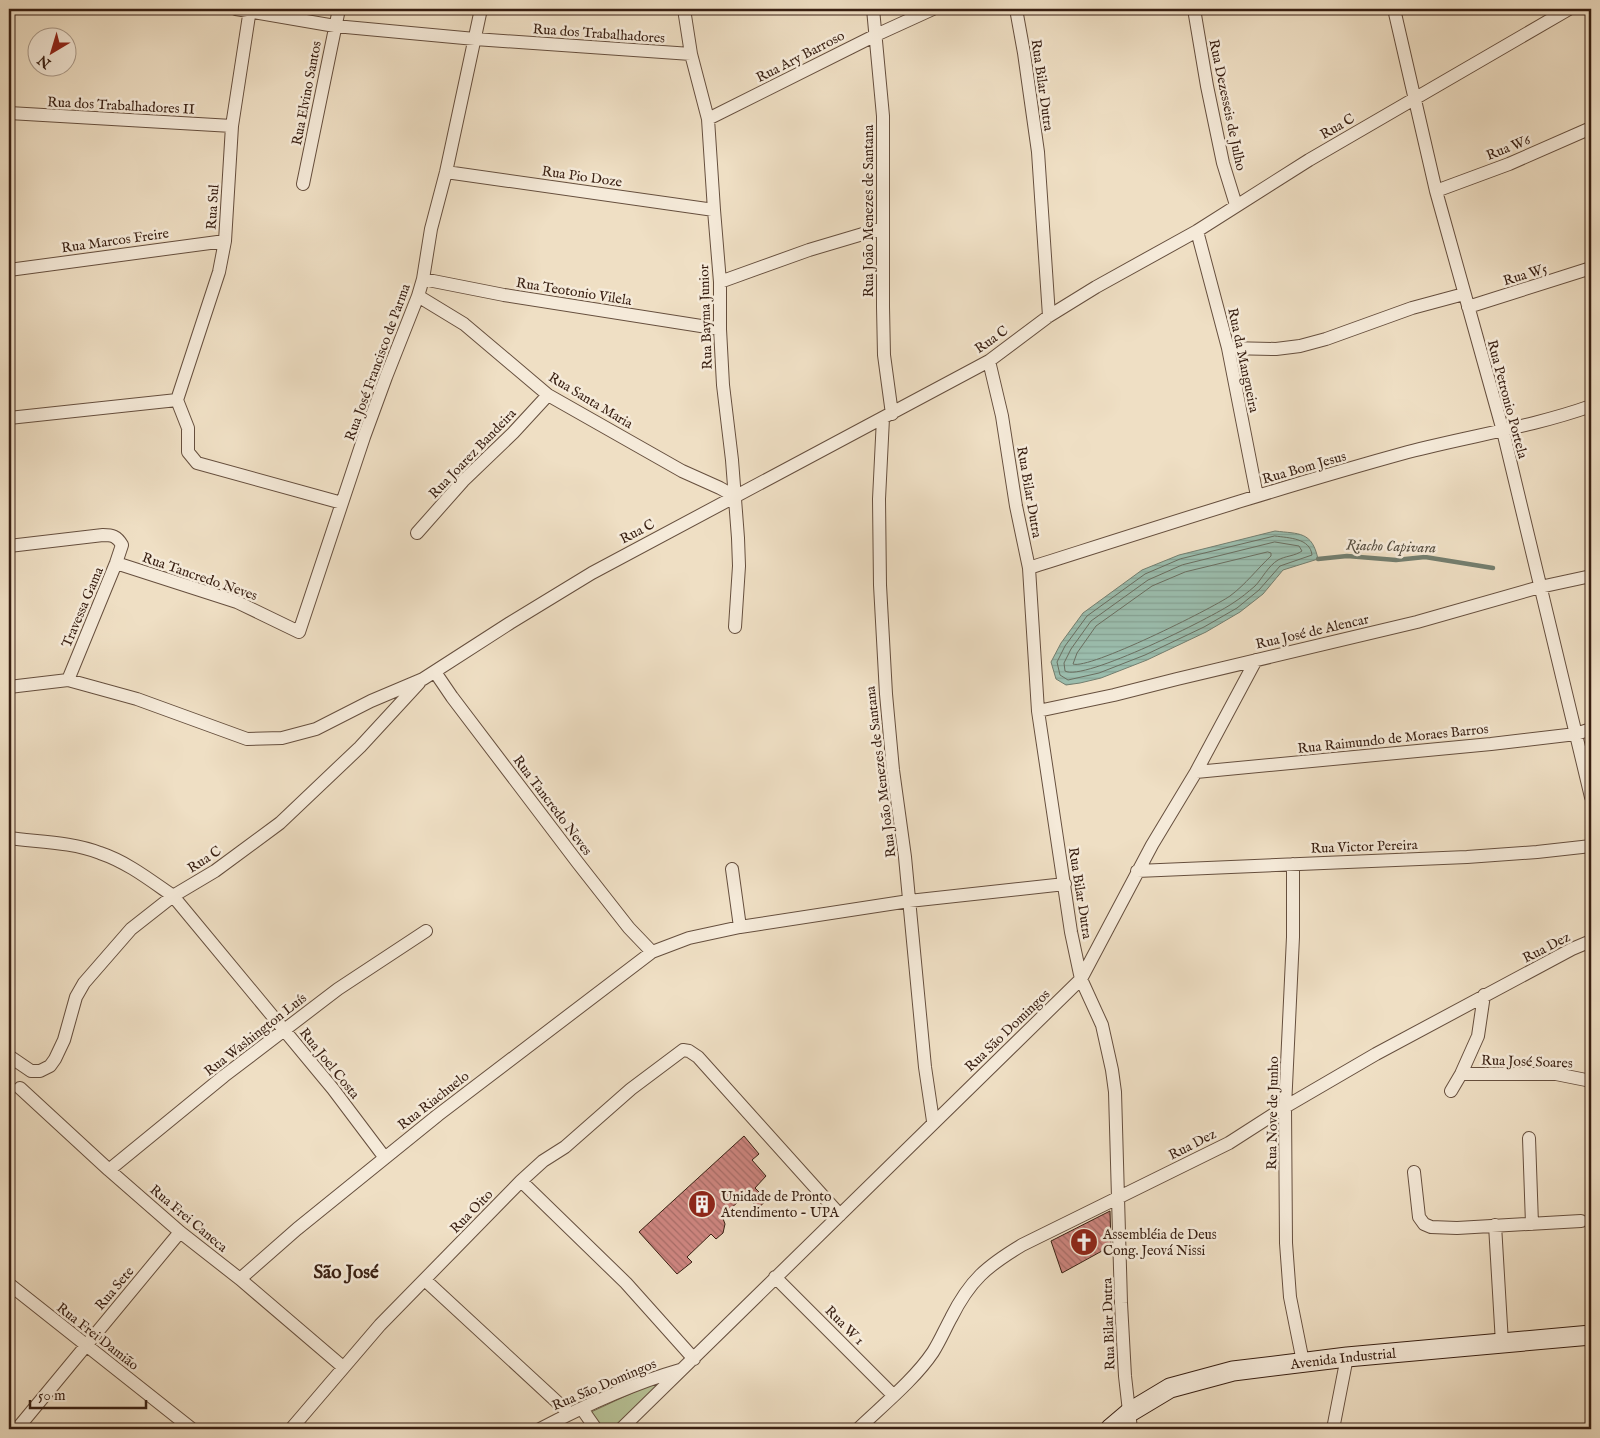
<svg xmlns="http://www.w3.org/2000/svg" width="1600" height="1438" font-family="'IM FELL English',serif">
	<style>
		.park { fill: #b7c296; stroke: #787054 }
		.water { fill: url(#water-rules); stroke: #737e6f }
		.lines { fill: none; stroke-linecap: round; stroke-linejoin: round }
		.shore { stroke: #6a6e60; stroke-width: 1 }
		.stream { stroke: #737e6f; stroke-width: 4.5 }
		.building { fill: url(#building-back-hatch); stroke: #381f12 }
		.street-casing { stroke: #664f3e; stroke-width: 14 }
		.secondary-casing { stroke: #381f12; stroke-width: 21 }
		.street { stroke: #f5ead9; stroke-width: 12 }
		.secondary { stroke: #f5ead9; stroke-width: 19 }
		.labels { text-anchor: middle; stroke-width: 5; stroke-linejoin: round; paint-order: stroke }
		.street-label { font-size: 14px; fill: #381f12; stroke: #f5ead9 }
		.poi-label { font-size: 14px; fill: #381f12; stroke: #f5ead9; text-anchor: start }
		.water-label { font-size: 15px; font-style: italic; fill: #564e40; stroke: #f5ead9 }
		.district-label { font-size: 19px; font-weight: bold; fill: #381f12; stroke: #f5ead9 }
	</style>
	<defs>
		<pattern id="water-rules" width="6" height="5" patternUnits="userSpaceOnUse" patternTransform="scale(1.25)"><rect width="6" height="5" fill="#9bbdad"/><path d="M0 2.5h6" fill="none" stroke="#86a294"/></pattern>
		<pattern id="building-back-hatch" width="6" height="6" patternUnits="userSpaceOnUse" patternTransform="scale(1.25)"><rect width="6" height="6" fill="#cd857f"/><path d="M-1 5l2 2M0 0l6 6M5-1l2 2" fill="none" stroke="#a76c67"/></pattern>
	</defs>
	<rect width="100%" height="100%" fill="#efdfc4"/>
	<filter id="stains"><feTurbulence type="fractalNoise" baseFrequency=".004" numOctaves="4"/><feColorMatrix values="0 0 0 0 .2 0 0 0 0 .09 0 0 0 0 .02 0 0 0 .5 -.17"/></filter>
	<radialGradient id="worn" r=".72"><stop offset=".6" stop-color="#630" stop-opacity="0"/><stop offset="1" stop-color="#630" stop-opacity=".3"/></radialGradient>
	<path class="park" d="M673,1374L617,1429H601L589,1413Z"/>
	<path class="water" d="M1275,531C1299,534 1312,531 1318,559L1283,570L1263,594L1240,612L1206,632L1147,660L1101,678L1080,683L1066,685L1056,679L1051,662L1061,643L1083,613L1142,570L1179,555Z"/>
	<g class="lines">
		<path class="shore" d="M1275,536C1289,538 1310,538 1312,555L1280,566L1259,590L1237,608L1204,627L1145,655L1099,673L1068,680L1060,675L1057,662L1065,646L1087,616L1145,574L1180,559Z
			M1275,542L1299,546L1302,551C1295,556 1285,556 1278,560C1268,566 1262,579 1255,586C1248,592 1241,598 1233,603C1213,617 1083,682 1065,671L1064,663L1071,649L1091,621L1148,580L1182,565Z
			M1268,552L1271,553V556C1257,569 1246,584 1230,596C1211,609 1089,670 1073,664L1077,653L1096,626L1152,586L1185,572Z"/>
		<path class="stream" d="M1318,559L1347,556L1396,560L1425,557L1493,568"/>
	</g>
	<path class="building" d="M744,1136L759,1154L752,1160L766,1176L755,1188L767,1200L758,1208L746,1195L722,1216L725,1224L723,1233L716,1239L711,1234L687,1257L692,1262L677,1274L639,1232Z
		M1110,1211L1111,1246L1062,1273L1051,1241Z"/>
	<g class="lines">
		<g class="street-casing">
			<path id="street" d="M236,9L335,26L475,39L691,54
				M684,9L691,54L708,119L714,210L720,282V329L723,385L732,460L738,538L739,566L735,627
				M873,9L883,116V307L884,355L892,414
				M1016,9L1024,53L1038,152L1049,316
				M1194,9L1207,86L1223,163L1236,205
				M1394,9L1436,191L1503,431L1591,797
				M9,113L232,126
				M708,119L876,35L933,9
				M446,172L714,210
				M303,184L339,9
				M1436,191L1509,164L1591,128
				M1197,231L1228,348L1257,496
				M9,270L225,241
				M423,279L504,295L720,329
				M720,282L809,250L883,228
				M418,296L464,324L548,395L682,471L720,488L734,496
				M1468,307L1591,268
				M1228,348L1276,349L1300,346L1326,339L1412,308L1464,294
				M989,361L1002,416L1016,506L1029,568L1038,711L1071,932L1081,979L1102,1025L1112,1070L1115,1092L1121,1303L1125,1376L1131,1429
				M177,400L219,272L225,241L232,126L250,9
				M177,400L188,428V452L197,463L342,503
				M9,418L177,400
				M883,418L879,499L880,585L886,694L893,770L905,857L925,1067L933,1121
				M417,533L463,481L513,433L548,395
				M9,546L103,535C112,535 117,536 122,545L116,563L68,680
				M116,563L237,602L299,632L364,437L386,377L418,296L423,279L431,229L446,172L481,9
				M1029,568C1155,528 1281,487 1408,452C1469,436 1532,427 1591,406
				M435,672L452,697L578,863L629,928L652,952
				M9,687L68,680L137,699L247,739L282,738L316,729L371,701L423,679L510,623L592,573L989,361L1049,316L1096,287L1197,231L1309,160L1569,9
				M1038,711L1114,695L1177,679L1417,622L1540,587L1591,576
				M1196,772L1491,744L1576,734L1591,729
				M9,838C39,842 72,842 100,853C127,862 150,880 173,896L333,1089L385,1158
				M1293,864V937L1285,1107L1286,1243L1290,1297L1303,1362
				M732,869L740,927
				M1137,871L1467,857L1537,852L1591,846
				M9,1056L31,1071H40L50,1066L55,1059L64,1040L76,997L84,983L131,929L173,896L215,871L280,823L360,747L419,683
				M1461,1074H1556L1591,1081
				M20,1088L109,1170L180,1232L240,1279L343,1367
				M1451,1091L1461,1074L1478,1036L1484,995
				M1529,1138L1532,1224
				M109,1170L224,1076L338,989L426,931
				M1414,1172L1419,1217L1424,1224L1431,1227L1457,1228L1581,1221
				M521,1181L626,1283L694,1359
				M1495,1225L1502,1343
				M775,1277L893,1395
				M240,1279L297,1229L438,1115L652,952L689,938L740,927L909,901L1065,884
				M425,1280L569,1413
				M9,1284L192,1429
				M582,1409L596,1429
				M17,1429L180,1232
				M291,1429L380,1325L521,1181L543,1161L565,1147L631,1089L683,1050L689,1051L698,1057L840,1215
				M540,1429C584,1406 631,1384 680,1370
				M621,1429L1081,979L1152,845L1196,772L1256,660
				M858,1429C882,1406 915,1379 933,1352C940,1341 945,1329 951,1318C970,1280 987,1266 1022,1245L1229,1143L1285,1107L1376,1054L1572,949L1591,941
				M1333,1429L1347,1357"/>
		</g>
		<g class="secondary-casing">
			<g id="secondary">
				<path id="s1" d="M1110,1429L1130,1412L1170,1388L1233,1371L1347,1357L1591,1335"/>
			</g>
		</g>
		<use href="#street" class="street"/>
		<use href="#secondary" class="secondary"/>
	</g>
	<defs>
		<g id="building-disc" transform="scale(1.4375)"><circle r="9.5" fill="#8f2418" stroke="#f5ead9"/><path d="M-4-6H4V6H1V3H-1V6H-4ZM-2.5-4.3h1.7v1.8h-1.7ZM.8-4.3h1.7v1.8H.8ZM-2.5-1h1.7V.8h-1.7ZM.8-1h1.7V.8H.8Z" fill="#fff"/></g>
		<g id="church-disc" transform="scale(1.4375)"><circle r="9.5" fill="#8f2418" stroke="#f5ead9"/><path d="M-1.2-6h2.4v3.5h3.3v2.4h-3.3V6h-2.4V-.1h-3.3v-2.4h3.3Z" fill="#fff"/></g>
	</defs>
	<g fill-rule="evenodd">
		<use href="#building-disc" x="702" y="1204"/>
		<use href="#church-disc" x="1084" y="1242"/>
	</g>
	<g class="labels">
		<g class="street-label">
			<text transform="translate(599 33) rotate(4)" y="5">Rua dos Trabalhadores</text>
			<text transform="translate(800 56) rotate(-27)" y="5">Rua Ary Barroso</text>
			<text transform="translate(1043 85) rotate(82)" y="5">Rua Bilar Dutra</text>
			<text transform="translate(306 93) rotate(-79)" y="5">Rua Elvino Santos</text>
			<text transform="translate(121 105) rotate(3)" y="5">Rua dos Trabalhadores II</text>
			<text transform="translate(1228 105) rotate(78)" y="5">Rua Dezesseis de Julho</text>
			<text transform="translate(1337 126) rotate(-30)" y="5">Rua C</text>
			<text transform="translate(1508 147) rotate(-22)" y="5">Rua W6</text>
			<text transform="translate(582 176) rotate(8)" y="5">Rua Pio Doze</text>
			<text transform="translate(212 207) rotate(-86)" y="5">Rua Sul</text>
			<text transform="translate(868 211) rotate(-90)" y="5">Rua João Menezes de Santana</text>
			<text transform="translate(115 240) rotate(-8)" y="5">Rua Marcos Freire</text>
			<text transform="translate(1525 274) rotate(-17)" y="5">Rua W5</text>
			<text transform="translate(574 291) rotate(9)" y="5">Rua Teotonio Vilela</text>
			<text transform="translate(705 317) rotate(-92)" y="5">Rua Bayma Junior</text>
			<text transform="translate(991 339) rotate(-35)" y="5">Rua C</text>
			<text transform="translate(1244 360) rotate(78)" y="5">Rua da Mangueira</text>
			<text transform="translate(377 362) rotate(-70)" y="5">Rua José Francisco de Parma</text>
			<text transform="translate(1508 399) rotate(75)" y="5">Rua Petronio Portela</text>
			<text transform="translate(591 400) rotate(31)" y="5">Rua Santa Maria</text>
			<text transform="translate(472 453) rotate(-46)" y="5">Rua Joarez Bandeira</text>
			<text transform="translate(1304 467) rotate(-16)" y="5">Rua Bom Jesus</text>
			<text transform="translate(1030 492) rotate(80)" y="5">Rua Bilar Dutra</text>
			<text transform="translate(637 531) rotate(-28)" y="5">Rua C</text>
			<text transform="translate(200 576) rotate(19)" y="5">Rua Tancredo Neves</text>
			<text transform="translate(82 607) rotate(-67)" y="5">Travessa Gama</text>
			<text transform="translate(1312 631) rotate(-13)" y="5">Rua José de Alencar</text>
			<text transform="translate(1393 738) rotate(-6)" y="5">Rua Raimundo de Moraes Barros</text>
			<text transform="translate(880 772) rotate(-97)" y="5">Rua João Menezes de Santana</text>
			<text transform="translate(553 805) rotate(53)" y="5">Rua Tancredo Neves</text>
			<text transform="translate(1364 846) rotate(-2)" y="5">Rua Victor Pereira</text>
			<text transform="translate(204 859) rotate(-33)" y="5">Rua C</text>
			<text transform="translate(1081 893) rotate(81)" y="5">Rua Bilar Dutra</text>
			<text transform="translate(1546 947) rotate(-27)" y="5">Rua Dez</text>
			<text transform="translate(1007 1030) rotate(-44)" y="5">Rua São Domingos</text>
			<text transform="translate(255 1034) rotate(-38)" y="5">Rua Washington Luís</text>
			<text transform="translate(1527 1061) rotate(2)" y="5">Rua José Soares</text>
			<text transform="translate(330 1063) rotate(51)" y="5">Rua Joel Costa</text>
			<text transform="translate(433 1100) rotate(-38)" y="5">Rua Riachuelo</text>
			<text transform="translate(1272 1113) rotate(-89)" y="5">Rua Nove de Junho</text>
			<text transform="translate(1192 1144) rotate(-27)" y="5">Rua Dez</text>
			<text transform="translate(471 1211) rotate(-46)" y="5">Rua Oito</text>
			<text transform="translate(189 1218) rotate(40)" y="5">Rua Frei Caneca</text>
			<text transform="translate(114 1288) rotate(-50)" y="5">Rua Sete</text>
			<text transform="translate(1108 1324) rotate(-92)" y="5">Rua Bilar Dutra</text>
			<text transform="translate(845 1325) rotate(45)" y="5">Rua W 1</text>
			<text transform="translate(98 1336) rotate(38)" y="5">Rua Frei Damião</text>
			<text dy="5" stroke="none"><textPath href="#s1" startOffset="249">Avenida Industrial</textPath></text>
			<text transform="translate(604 1384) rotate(-23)" y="5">Rua São Domingos</text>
		</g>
		<g class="poi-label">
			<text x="721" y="1201">Unidade de Pronto<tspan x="721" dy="16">Atendimento - UPA</tspan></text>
			<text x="1103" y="1239">Assembléia de Deus<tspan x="1103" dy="16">Cong. Jeová Nissi</tspan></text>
		</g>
		<g class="water-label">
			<text transform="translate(1391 546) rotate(2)" y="5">Riacho Capivara</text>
		</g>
		<g class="district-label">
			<text x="346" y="1278">São José</text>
		</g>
	</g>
	<rect width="1600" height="1438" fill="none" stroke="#efdfc4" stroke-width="30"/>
	<rect x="10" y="10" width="1580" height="1418" fill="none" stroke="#381f12" stroke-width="2.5"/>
	<rect x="15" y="15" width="1570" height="1408" fill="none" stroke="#381f12"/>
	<g transform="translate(52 52) rotate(218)"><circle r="24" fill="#f5ead9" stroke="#a99989"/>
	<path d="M0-4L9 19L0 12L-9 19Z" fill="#8f2418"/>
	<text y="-8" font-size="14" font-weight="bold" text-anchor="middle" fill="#381f12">N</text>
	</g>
	<path d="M30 1400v8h116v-8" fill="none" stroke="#381f12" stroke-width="2.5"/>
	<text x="38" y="1400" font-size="15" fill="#381f12" stroke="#f5ead9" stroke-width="4" paint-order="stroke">50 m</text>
	<rect width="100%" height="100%" filter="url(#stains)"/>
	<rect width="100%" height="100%" fill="url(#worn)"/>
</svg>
